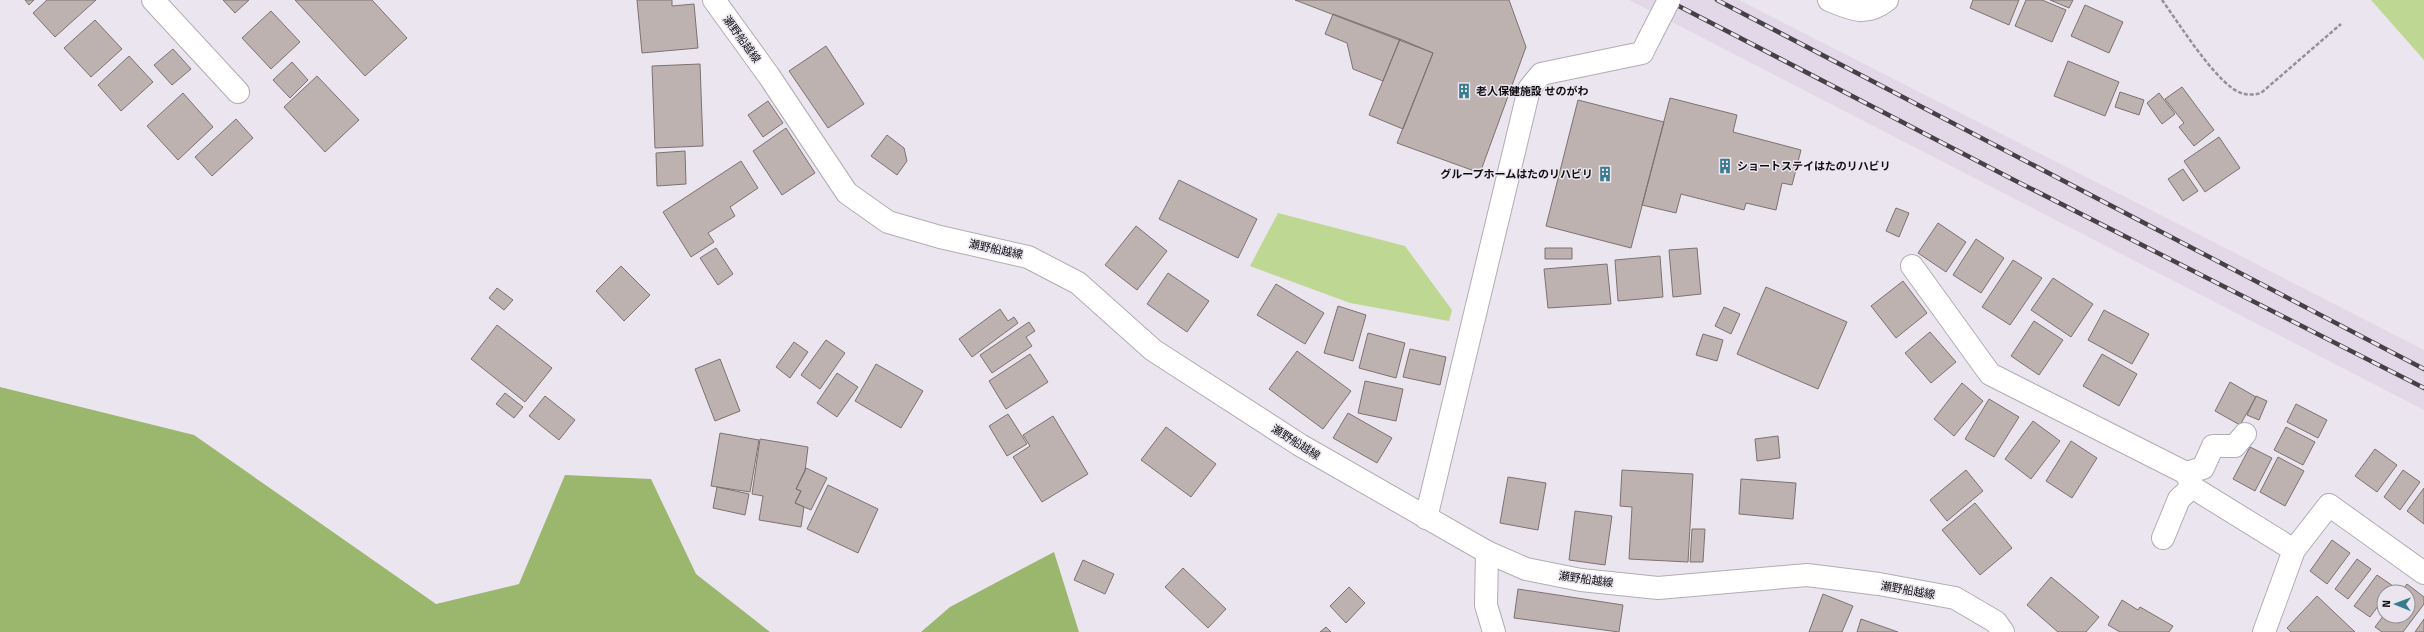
<svg xmlns="http://www.w3.org/2000/svg" width="2424" height="632" font-family="'Titillium Web','Noto Sans JP',sans-serif">
	<style>
		.built { fill: #e2d8e8 }
		.green { fill: #bed893 }
		.forest { fill: #9bb76d }
		.building { fill: #beb2b1; stroke: #7d7271 }
		.lines { fill: none; stroke-linecap: round; stroke-linejoin: round }
		.minor-casing { stroke: #b2acb5; stroke-width: 24 }
		.major-casing { stroke: #b2acb5; stroke-width: 24 }
		.path { stroke: #959198; stroke-width: 2.5; stroke-dasharray: 4 2; stroke-linecap: butt }
		.minor { stroke: #fff; stroke-width: 22 }
		.major { stroke: #fff; stroke-width: 22 }
		.rail-casing { stroke: #454247; stroke-width: 4.5 }
		.rail { stroke: #eae5ee; stroke-width: 3; stroke-dasharray: 9; stroke-linecap: butt }
		.minor-bridge-casing { stroke: #b2acb5; stroke-width: 24; stroke-linecap: butt }
		.minor-bridge { stroke: #fff; stroke-width: 22 }
		.labels { text-anchor: middle; stroke-width: 3; stroke-linejoin: round; paint-order: stroke }
		.street-label { font-size: 11px; fill: #0f0d10; stroke: #eae5ee }
		.poi-label { font-size: 11px; font-weight: bold; fill: #0f0d10; stroke: #eae5ee; text-anchor: start }
	</style>
	<rect width="100%" height="100%" fill="#eae5ee"/>
	<path class="built" d="M1629,0H1739L2194,232L2424,350V410Z"/>
	<path class="green" d="M2371,0H2424V60Z
		M1278,213L1405,246L1452,310L1449,321L1350,303L1250,266Z"/>
	<path class="forest" d="M0,387L194,435L436,604L519,584L565,475L651,479L696,574L770,632H0Z
		M1054,552L1079,632H921L950,607Z"/>
	<path class="building" d="M25,0H34L29,5Z
		M47,0H96L55,37L33,13Z
		M223,0H249L235,13Z
		M295,0H372L407,38L365,76Z
		M637,0H672V6L694,4L698,48L642,53Z
		M1295,0H1509L1526,47L1480,173L1397,143L1433,53Z
		M1973,0H2019L2009,25L1970,8Z
		M2026,0H2042L2066,10L2052,42L2015,26Z
		M2050,0H2073L2069,8Z
		M2085,5L2123,22L2109,53L2071,36Z
		M271,11L300,42L271,69L242,38Z
		M1333,14L1400,39L1383,81L1353,69L1347,43L1325,34Z
		M95,20L122,49L91,77L64,48Z
		M1400,39L1433,53L1403,129L1369,115Z
		M826,46L864,104L828,128L789,71Z
		M173,49L191,69L172,85L154,65Z
		M129,56L153,82L121,111L98,85Z
		M2068,61L2119,82L2105,116L2054,96Z
		M292,62L308,80L290,98L273,80Z
		M700,64L703,146L655,148L652,66Z
		M317,76L359,120L325,152L284,107Z
		M2182,87L2214,130L2194,146L2179,127L2184,123L2165,99Z
		M2120,92L2144,100L2139,115L2115,107Z
		M183,93L213,127L178,160L147,126Z
		M2159,93L2175,114L2162,124L2147,103Z
		M1670,98L1737,115L1733,132L1801,150L1792,185L1782,183L1776,210L1746,203L1744,210L1681,194L1676,213L1642,205Z
		M1578,100L1664,122L1631,248L1546,226Z
		M768,101L783,123L763,137L748,115Z
		M236,119L253,138L212,176L195,157Z
		M786,128L815,173L782,195L753,151Z
		M887,135L904,148L907,161L897,175L871,156Z
		M2219,137L2240,168L2205,192L2184,161Z
		M685,151L686,184L657,186L656,153Z
		M741,161L758,188L730,207L735,216L708,233L714,242L691,257L663,212Z
		M2183,169L2198,191L2183,201L2168,179Z
		M1179,180L1257,219L1238,258L1159,219Z
		M1896,208L1909,213L1899,237L1886,231Z
		M1938,223L1966,242L1946,272L1918,253Z
		M1136,226L1167,251L1137,290L1105,265Z
		M1976,239L2004,258L1981,293L1953,275Z
		M716,248L733,274L718,285L700,258Z
		M1545,248H1572V259H1545Z
		M1697,248L1701,294L1673,297L1669,250Z
		M1660,256L1663,297L1618,301L1615,260Z
		M2013,260L2042,278L2010,325L1982,307Z
		M1607,264L1611,304L1548,308L1544,269Z
		M621,266L650,295L624,321L596,291Z
		M1168,273L1209,301L1187,332L1147,304Z
		M2053,278L2093,304L2071,337L2031,310Z
		M1903,281L1927,313L1896,338L1871,306Z
		M1276,284L1324,313L1305,344L1257,315Z
		M1766,287L1847,322L1818,389L1737,354Z
		M497,288L513,300L504,310L489,298Z
		M1338,306L1366,315L1353,361L1324,353Z
		M1724,307L1740,314L1731,334L1715,326Z
		M1000,309L1008,321L1014,317L1018,323L972,357L959,339Z
		M2104,310L2149,334L2132,364L2088,340Z
		M2034,321L2063,340L2039,375L2011,356Z
		M1029,322L1035,331L1026,337L1032,346L992,373L980,355Z
		M497,325L552,368L525,402L471,359Z
		M1930,332L1956,362L1931,383L1905,353Z
		M1368,333L1405,343L1396,378L1359,368Z
		M1703,334L1723,340L1717,361L1696,355Z
		M826,340L845,353L820,389L801,375Z
		M794,342L808,352L790,378L776,367Z
		M1410,349L1446,357L1440,385L1403,377Z
		M1297,351L1351,391L1323,429L1269,389Z
		M1030,354L1048,382L1006,409L989,381Z
		M2102,354L2137,374L2119,406L2083,386Z
		M720,359L740,411L715,421L695,369Z
		M876,364L923,391L901,428L855,401Z
		M837,373L858,387L837,417L817,403Z
		M1365,381L1403,389L1396,421L1358,413Z
		M2230,382L2256,397L2240,425L2215,411Z
		M1962,383L1983,401L1954,436L1934,419Z
		M505,393L523,407L514,418L496,404Z
		M545,396L575,420L559,440L529,416Z
		M2256,396L2267,401L2259,420L2247,415Z
		M1989,399L2019,417L1994,457L1965,439Z
		M2296,404L2327,420L2318,438L2287,422Z
		M1348,413L1392,438L1377,463L1333,438Z
		M1008,414L1027,444L1007,456L989,426Z
		M1053,416L1088,474L1042,502L1013,457L1030,446L1023,435Z
		M2033,421L2060,441L2031,479L2005,459Z
		M1166,427L1216,464L1191,497L1141,460Z
		M2286,427L2315,442L2303,465L2274,450Z
		M720,433L759,440L750,492L711,486Z
		M1778,436L1780,458L1757,461L1755,439Z
		M760,439L808,447L805,471L796,489L801,491L795,503L804,507L801,527L759,520L763,496L752,494Z
		M2071,441L2097,458L2072,498L2046,481Z
		M2250,447L2272,458L2255,491L2233,479Z
		M2375,449L2397,465L2377,492L2355,476Z
		M2278,457L2304,471L2285,506L2260,492Z
		M806,468L827,478L811,510L795,503L801,491L796,489Z
		M1622,470L1693,474L1688,562L1629,559L1632,507L1620,506Z
		M1966,470L1983,491L1947,521L1930,500Z
		M2403,470L2420,482L2400,510L2384,497Z
		M1508,477L1546,483L1538,530L1500,523Z
		M1741,479L1796,483L1793,519L1739,514Z
		M828,485L878,509L858,553L807,529Z
		M717,487L749,494L745,515L713,508Z
		M2424,488V524L2407,511Z
		M1975,503L2012,548L1980,575L1942,530Z
		M1575,511L1612,516L1605,565L1569,560Z
		M1692,529H1705L1703,562H1690Z
		M2332,540L2350,553L2327,584L2310,571Z
		M2357,559L2371,569L2348,599L2335,589Z
		M1083,560L1114,574L1105,594L1074,580Z
		M1183,568L1226,609L1208,628L1165,587Z
		M2377,575L2393,586L2389,592H2384V598L2370,617L2354,606Z
		M2051,577L2099,617L2086,632H2058L2027,605Z
		M2407,584L2424,597V604L2403,632H2382L2375,627L2384,615L2408,616V592H2401Z
		M1349,587L1365,603L1346,623L1330,606Z
		M1518,589L1623,605L1619,632L1514,618Z
		M1823,594L1853,606L1842,632H1809Z
		M2317,596L2355,632H2291L2287,628Z
		M2122,600L2138,610L2140,607L2173,626L2169,632H2120L2108,625Z
		M1861,619L1898,632H1857Z
		M2424,619V632H2415Z
		M1326,627L1331,632H1320Z"/>
	<g class="lines">
		<g class="minor-casing">
			<path id="minor" d="M153,0L238,92
				M1829,0C1851,9 1866,17 1887,0
				M1912,266L1990,374L2186,473L2192,487L2294,550
				M2186,473L2203,468L2213,446H2235L2245,434
				M1426,518L1529,89L1541,74L1642,53L1649,39
				M2163,538L2179,499L2192,487
				M1487,552L1486,605L1494,632
				M2264,632L2294,550L2329,505L2424,573"/>
		</g>
		<g class="major-casing">
			<path id="major" d="M714,0L769,76L847,193L888,222L940,237L1028,257L1078,283L1153,350L1300,445L1487,552L1526,569L1581,580L1658,588L1807,575L1879,584L1955,598L1996,622L2003,632"/>
		</g>
		<path class="path" d="M2162,0C2180,25 2208,70 2232,88C2241,95 2251,96 2261,93L2341,24"/>
		<use href="#minor" class="minor"/>
		<use href="#major" class="major"/>
		<g class="rail-casing">
			<path id="rail" d="M1667,0L2012,179L2424,388
				M1717,0L2424,369"/>
		</g>
		<use href="#rail" class="rail"/>
		<g class="minor-bridge-casing">
			<path id="minor-bridge" d="M1649,39L1669,0"/>
		</g>
		<use href="#minor-bridge" class="minor-bridge"/>
	</g>
	<defs>
		<g id="building-bare" transform="scale(1.2)"><path d="M-4-6H4V6H1V3H-1V6H-4ZM-2.5-4.3h1.7v1.8h-1.7ZM.8-4.3h1.7v1.8H.8ZM-2.5-1h1.7V.8h-1.7ZM.8-1h1.7V.8H.8Z" fill="#3a7a8e" stroke="#eae5ee" stroke-width="2.5" paint-order="stroke"/></g>
	</defs>
	<g fill-rule="evenodd">
		<use href="#building-bare" x="1464" y="91"/>
		<use href="#building-bare" x="1725" y="166"/>
		<use href="#building-bare" x="1605" y="174"/>
	</g>
	<g class="labels">
		<g class="street-label">
			<text transform="translate(742 39) rotate(54)" y="4">瀬野船越線</text>
			<text transform="translate(996 249) rotate(12)" y="4">瀬野船越線</text>
			<text transform="translate(1296 442) rotate(32)" y="4">瀬野船越線</text>
			<text transform="translate(1586 579) rotate(8)" y="4">瀬野船越線</text>
			<text transform="translate(1908 590) rotate(10)" y="4">瀬野船越線</text>
		</g>
		<g class="poi-label">
			<text x="1476" y="95">老人保健施設 せのがわ</text>
			<text x="1737" y="170">ショートステイはたのリハビリ</text>
			<text x="1593" y="178" text-anchor="end">グループホームはたのリハビリ</text>
		</g>
	</g>
	<g transform="translate(2396 604) rotate(271)"><circle r="19" fill="#eae5ee" stroke="#928f95"/>
	<path d="M0-3L7 15L0 10L-7 15Z" fill="#3a7a8e"/>
	<text y="-6" font-size="11" font-weight="bold" text-anchor="middle" fill="#0f0d10">N</text>
	</g>
</svg>
